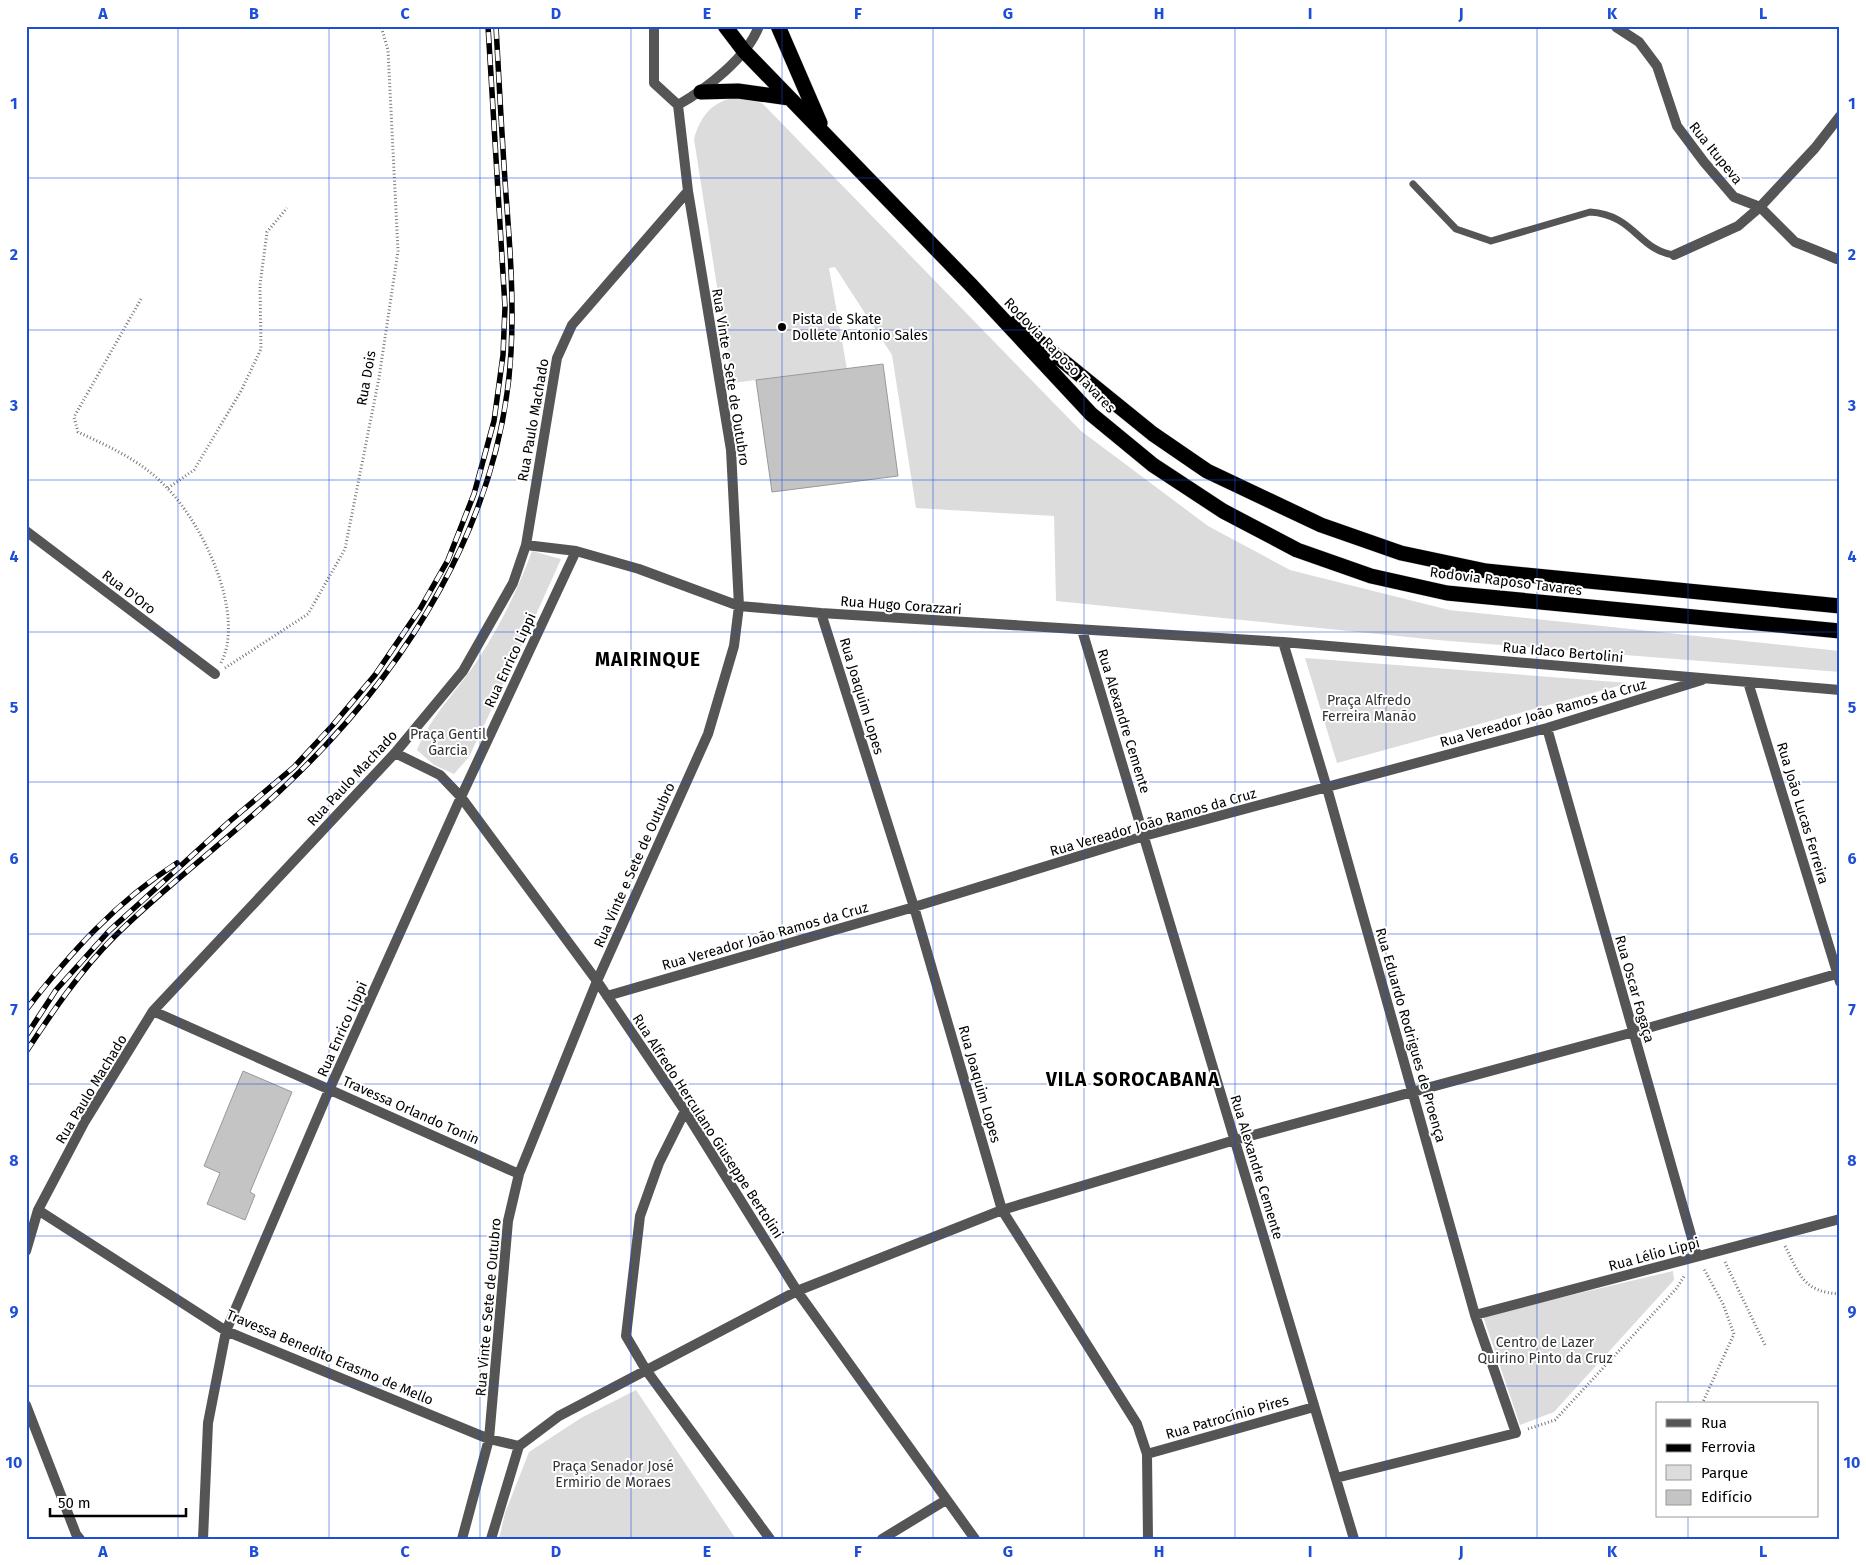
<svg xmlns="http://www.w3.org/2000/svg" width="1866" height="1565" font-family="'Fira Sans',sans-serif">
	<style>
		.green { fill: #dcdcdc }
		.building { fill: #c4c4c4; stroke: #999 }
		.lines { fill: none; stroke-linecap: round; stroke-linejoin: round }
		.highway-casing { stroke: #dbdbdb; stroke-width: 16 }
		.path { stroke: #777; stroke-width: 3; stroke-dasharray: 1 2.5; stroke-linecap: butt }
		.lane { stroke: #555; stroke-width: 7 }
		.street { stroke: #555; stroke-width: 10 }
		.highway { stroke: #000; stroke-width: 15 }
		.rail-casing { stroke: #000; stroke-width: 5.5 }
		.rail { stroke: #fff; stroke-width: 4; stroke-dasharray: 11; stroke-linecap: butt }
		.grid { fill: none; stroke: #1d4ed8; stroke-width: 1; stroke-opacity: 0.55 }
		.poi-dot { fill: #000; stroke: #fff; stroke-width: 2 }
		.labels { text-anchor: middle; stroke-width: 4; stroke-linejoin: round; paint-order: stroke }
		.street-label { font-size: 14px; fill: #000; stroke: #fff }
		.poi-label { font-size: 14px; fill: #000; stroke: #fff; text-anchor: start }
		.park-label { font-size: 14px; fill: #333; stroke: #fff }
		.district-label { font-size: 19px; font-weight: bold; letter-spacing: 1px; fill: #000; stroke: #fff }
		.neatline { fill: none; stroke: #1d4ed8; stroke-width: 2 }
		.grid-label { font-size: 16px; text-anchor: middle; font-weight: bold; fill: #1d4ed8 }
	</style>
	<rect width="100%" height="100%" fill="#fff"/>
	<path class="green" d="M738,97L751,99L763,104L1081,431L1208,526L1290,570L1449,610L1840,651V672L1437,640L1056,601L1054,516L916,508L892,355L835,267L829,268L847,369L732,383L694,139C701,115 712,101 738,97Z
		M532,551L561,559L534,619L469,757L454,774L434,765L417,750C431,715 459,689 479,658C501,624 518,589 532,551Z
		M1305,658L1629,683L1337,763Z
		M1673,1271L1674,1280L1554,1412L1520,1425L1483,1316Z
		M636,1390L736,1539H499L505,1513L529,1452L581,1418Z"/>
	<path class="building" d="M883,364L898,476L772,492L756,380Z
		M243,1071L292,1092L250,1192L255,1195L245,1220L207,1204L220,1173L204,1166Z"/>
	<g class="lines">
		<g class="highway-casing">
			<path id="highway" d="M725,26L744,51L971,285L1091,414L1153,465L1223,511L1297,550L1371,576L1447,593L1840,631
				M778,26L820,123
				M701,92L738,91L789,98
				M1016,323L1153,434L1207,471L1321,525L1401,553L1486,571L1840,606"/>
		</g>
		<path class="path" d="M141,299L74,417L78,432C110,447 144,462 168,489C203,525 246,614 221,663
			M168,488L194,470L241,391L261,349L260,285L267,232L287,208
			M225,668L308,614L345,549L379,378L398,251L388,50L381,26
			M1785,1246C1800,1275 1803,1292 1840,1294
			M1725,1262L1765,1345
			M1702,1404L1734,1334L1723,1304L1704,1269
			M1528,1429L1555,1420L1676,1289L1685,1275"/>
		<path class="lane" d="M1413,184L1456,229L1491,241L1590,212C1635,215 1638,250 1674,255"/>
		<path class="street" d="M1616,27L1639,42L1657,66L1677,126L1704,162L1734,197L1760,207L1795,242L1837,259
			M678,105C706,89 747,58 759,26
			M1674,255L1738,226L1760,207L1815,148L1840,116
			M26,531L215,674
			M526,545L576,551L639,569L739,606L821,613L1283,642L1840,690
			M821,613L914,907L1002,1210L1137,1424L1147,1454L1148,1539
			M1082,630L1354,1539
			M1283,642L1327,788L1475,1315L1516,1433L1336,1478
			M1748,682L1840,982
			M1547,728L1697,1256
			M395,753L440,775L461,797L597,981L685,1111L797,1291L975,1539
			M607,996L914,907L1144,836L1547,728L1702,680
			M153,1011L519,1174
			M685,1111L659,1163L640,1216L626,1336L646,1370L770,1539
			M38,1210L226,1331L489,1439L519,1446L559,1416L797,1291L1002,1210L1235,1140L1634,1032L1840,973
			M26,1251L38,1210L85,1121L153,1011L395,753L463,671L513,583L526,545L557,358L572,325L688,191
			M1475,1315L1840,1219
			M26,1405L76,1534L80,1539
			M1147,1454L1314,1407
			M203,1539L208,1423L226,1331L330,1088L461,797L576,551
			M462,1539L489,1439L508,1221L519,1174L597,981L708,734L734,646L739,606L731,450L688,191L678,105L654,83V26
			M491,1539L519,1446
			M882,1539L946,1500"/>
		<use href="#highway" class="highway"/>
		<g class="rail-casing">
			<path id="rail" d="M26,1010C70,953 117,901 177,863
				M26,1036L56,990L109,931L230,821L294,767L332,726L375,675L420,609L448,560L474,494L494,421L503,355L505,307L488,26
				M26,1052C53,1011 80,971 114,937C168,883 231,838 286,785C406,672 502,520 511,352C514,299 510,247 506,195C502,139 499,82 496,26"/>
		</g>
		<use href="#rail" class="rail"/>
	</g>
	<path class="grid" d="M178,26V1539M329,26V1539M480,26V1539M631,26V1539M782,26V1539M933,26V1539M1084,26V1539M1235,26V1539M1386,26V1539M1537,26V1539M1688,26V1404M26,178H1840M26,330H1840M26,480H1840M26,632H1840M26,782H1840M26,934H1840M26,1084H1840M26,1236H1840M26,1386H1840M1688,1516V1539"/>
	<circle class="poi-dot" cx="782" cy="327" r="5"/>
	<g class="labels">
		<g class="street-label">
			<text transform="translate(1716 153) rotate(51)" y="5">Rua Itupeva</text>
			<text transform="translate(1060 355) rotate(46)" y="5">Rodovia Raposo Tavares</text>
			<text transform="translate(731 377) rotate(81)" y="5">Rua Vinte e Sete de Outubro</text>
			<text transform="translate(366 378) rotate(-80)" y="5">Rua Dois</text>
			<text transform="translate(533 420) rotate(-80)" y="5">Rua Paulo Machado</text>
			<text transform="translate(1506 581) rotate(7)" y="5">Rodovia Raposo Tavares</text>
			<text transform="translate(129 592) rotate(37)" y="5">Rua D'Oro</text>
			<text transform="translate(901 605) rotate(4)" y="5">Rua Hugo Corazzari</text>
			<text transform="translate(1563 652) rotate(5)" y="5">Rua Idaco Bertolini</text>
			<text transform="translate(510 660) rotate(-65)" y="5">Rua Enrico Lippi</text>
			<text transform="translate(862 696) rotate(73)" y="5">Rua Joaquim Lopes</text>
			<text transform="translate(1543 713) rotate(-16)" y="5">Rua Vereador João Ramos da Cruz</text>
			<text transform="translate(1124 721) rotate(73)" y="5">Rua Alexandre Cemente</text>
			<text transform="translate(352 778) rotate(-47)" y="5">Rua Paulo Machado</text>
			<text transform="translate(1803 813) rotate(73)" y="5">Rua João Lucas Ferreira</text>
			<text transform="translate(1153 822) rotate(-16)" y="5">Rua Vereador João Ramos da Cruz</text>
			<text transform="translate(634 865) rotate(-66)" y="5">Rua Vinte e Sete de Outubro</text>
			<text transform="translate(765 936) rotate(-16)" y="5">Rua Vereador João Ramos da Cruz</text>
			<text transform="translate(1635 989) rotate(74)" y="5">Rua Oscar Fogaça</text>
			<text transform="translate(342 1029) rotate(-66)" y="5">Rua Enrico Lippi</text>
			<text transform="translate(1411 1035) rotate(74)" y="5">Rua Eduardo Rodrigues de Proença</text>
			<text transform="translate(980 1084) rotate(74)" y="5">Rua Joaquim Lopes</text>
			<text transform="translate(91 1089) rotate(-59)" y="5">Rua Paulo Machado</text>
			<text transform="translate(411 1110) rotate(24)" y="5">Travessa Orlando Tonin</text>
			<text transform="translate(708 1126) rotate(57)" y="5">Rua Alfredo Herculano Giuseppe Bertolini</text>
			<text transform="translate(1257 1167) rotate(73)" y="5">Rua Alexandre Cemente</text>
			<text transform="translate(1654 1254) rotate(-15)" y="5">Rua Lélio Lippi</text>
			<text transform="translate(488 1307) rotate(-85)" y="5">Rua Vinte e Sete de Outubro</text>
			<text transform="translate(330 1357) rotate(23)" y="5">Travessa Benedito Erasmo de Mello</text>
			<text transform="translate(1227 1417) rotate(-16)" y="5">Rua Patrocínio Pires</text>
		</g>
		<g class="poi-label">
			<text x="792" y="324">Pista de Skate<tspan x="792" dy="16">Dollete Antonio Sales</tspan></text>
		</g>
		<g class="park-label">
			<text x="1369" y="705">Praça Alfredo<tspan x="1369" dy="16">Ferreira Manão</tspan></text>
			<text x="448" y="739">Praça Gentil<tspan x="448" dy="16">Garcia</tspan></text>
			<text x="1545" y="1347">Centro de Lazer<tspan x="1545" dy="16">Quirino Pinto da Cruz</tspan></text>
			<text x="613" y="1471">Praça Senador José<tspan x="613" dy="16">Ermirio de Moraes</tspan></text>
		</g>
		<g class="district-label">
			<text x="648" y="666">MAIRINQUE</text>
			<text x="1133" y="1086">VILA SOROCABANA</text>
		</g>
	</g>
	<rect width="1866" height="1565" fill="none" stroke="#ffffff" stroke-width="55"/>
	<rect x="1656" y="1402" width="162" height="115" fill="#ffffff" stroke="#999999"/>
	<rect x="1666" y="1419" width="25" height="8" fill="#555555" stroke="#999999"/>
	<text x="1701" y="1428" font-size="15" fill="#000000">Rua</text>
	<rect x="1666" y="1444" width="25" height="8" fill="#000000" stroke="#999999"/>
	<text x="1701" y="1452" font-size="15" fill="#000000">Ferrovia</text>
	<rect x="1666" y="1465" width="25" height="15" fill="#dcdcdc" stroke="#999999"/>
	<text x="1701" y="1478" font-size="15" fill="#000000">Parque</text>
	<rect x="1666" y="1490" width="25" height="15" fill="#c4c4c4" stroke="#999999"/>
	<text x="1701" y="1502" font-size="15" fill="#000000">Edifício</text>
	<path d="M50 1508v8h136v-8" fill="none" stroke="#000000" stroke-width="2.5"/>
	<text x="58" y="1508" font-size="15" fill="#000000" stroke="#ffffff" stroke-width="4" paint-order="stroke">50 m</text>
	<rect x="28" y="28" width="1810" height="1510" class="neatline"/>
	<g class="grid-label">
		<text x="103" y="19">A</text>
		<text x="254" y="19">B</text>
		<text x="405" y="19">C</text>
		<text x="556" y="19">D</text>
		<text x="707" y="19">E</text>
		<text x="858" y="19">F</text>
		<text x="1008" y="19">G</text>
		<text x="1159" y="19">H</text>
		<text x="1310" y="19">I</text>
		<text x="1461" y="19">J</text>
		<text x="1612" y="19">K</text>
		<text x="1763" y="19">L</text>
		<text x="14" y="109">1</text>
		<text x="1852" y="109">1</text>
		<text x="14" y="260">2</text>
		<text x="1852" y="260">2</text>
		<text x="14" y="411">3</text>
		<text x="1852" y="411">3</text>
		<text x="14" y="562">4</text>
		<text x="1852" y="562">4</text>
		<text x="14" y="713">5</text>
		<text x="1852" y="713">5</text>
		<text x="14" y="864">6</text>
		<text x="1852" y="864">6</text>
		<text x="14" y="1015">7</text>
		<text x="1852" y="1015">7</text>
		<text x="14" y="1166">8</text>
		<text x="1852" y="1166">8</text>
		<text x="14" y="1317">9</text>
		<text x="1852" y="1317">9</text>
		<text x="14" y="1468">10</text>
		<text x="1852" y="1468">10</text>
		<text x="103" y="1557">A</text>
		<text x="254" y="1557">B</text>
		<text x="405" y="1557">C</text>
		<text x="556" y="1557">D</text>
		<text x="707" y="1557">E</text>
		<text x="858" y="1557">F</text>
		<text x="1008" y="1557">G</text>
		<text x="1159" y="1557">H</text>
		<text x="1310" y="1557">I</text>
		<text x="1461" y="1557">J</text>
		<text x="1612" y="1557">K</text>
		<text x="1763" y="1557">L</text>
	</g>
</svg>
